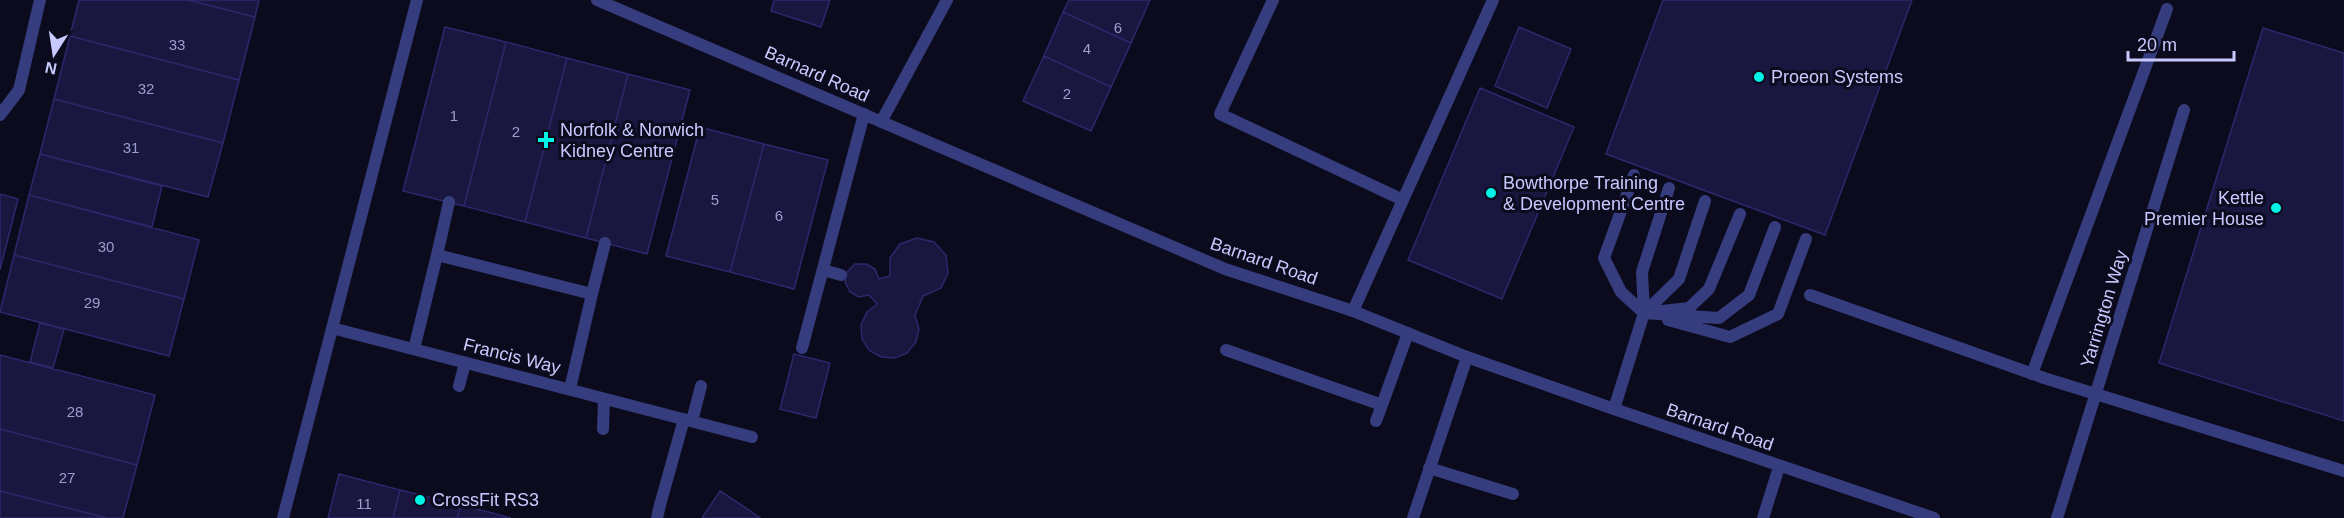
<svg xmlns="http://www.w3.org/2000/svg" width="2344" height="518" font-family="Helvetica,sans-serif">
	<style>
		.building { fill: #19173f; stroke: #2b286c; stroke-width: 1.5 }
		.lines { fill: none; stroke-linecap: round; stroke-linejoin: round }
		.lane { stroke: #353d7e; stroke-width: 12 }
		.street { stroke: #353d7e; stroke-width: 12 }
		.poi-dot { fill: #00f3e6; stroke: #0c0b1e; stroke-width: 2 }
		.labels { text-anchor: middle; stroke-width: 6; stroke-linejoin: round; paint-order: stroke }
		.number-label { font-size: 15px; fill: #9c9dcf }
		.street-label { font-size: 18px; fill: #c8caff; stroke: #0c0b1e }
		.poi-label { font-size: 18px; fill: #c8caff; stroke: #0c0b1e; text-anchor: start }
	</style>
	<rect width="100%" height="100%" fill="#0c0b1e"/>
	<path class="building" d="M79,0H188L255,17L239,80L70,36Z
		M188,0H259L255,17Z
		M774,0H830L821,27L771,11Z
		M1069,0H1150L1131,43L1063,12Z
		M1663,0H1912L1825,235L1606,154Z
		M1063,12L1131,43L1111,87L1044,56Z
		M445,27L506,42L464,206L403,191Z
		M1519,27L1571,49L1547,108L1495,86Z
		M2263,28L2344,53V421L2159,363Z
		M70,36L239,80L223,143L54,99Z
		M506,42L567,58L525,222L464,206Z
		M1044,56L1111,87L1091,131L1023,101Z
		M567,58L628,74L586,238L525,222Z
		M628,74L690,90L647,254L586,238Z
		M1480,88L1574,127L1502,299L1408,260Z
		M54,99L223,143L208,197L40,154Z
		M700,127L764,144L730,272L666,256Z
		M764,144L828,160L794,289L730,272Z
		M40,154L162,186L152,227L29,195Z
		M0,194L18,199L0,270Z
		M29,195L199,240L184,299L14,255Z
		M917,238L934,242L946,255L948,273L941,288L923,296L915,315L919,329L916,342L907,353L895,358L881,357L869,350L862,339L861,325L867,312L877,304L869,295L859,297L850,292L845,282L847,272L855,264H866L875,269L879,279L890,276V258L900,244Z
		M14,255L184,299L169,356L0,312Z
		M40,323L64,329L53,368L30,362Z
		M794,354L830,363L816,418L780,409Z
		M0,355L155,395L137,465L0,429Z
		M0,429L137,465L123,518H107L0,491Z
		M339,474L400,490L393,518H328Z
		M400,490L461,505L457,518H393Z
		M0,491L107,518H0Z
		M720,491L749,510L760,518H702Z
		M461,505L492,513L511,518H457Z"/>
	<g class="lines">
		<path class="lane" d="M1273,0L1220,114L1403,200
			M0,115L19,90L40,0
			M1669,188L1642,272L1644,313L1679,279L1705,201
			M1740,214L1709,289L1689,308L1644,313L1719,318L1749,295L1775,227
			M437,255L449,202
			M823,270L841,275
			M592,294L605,243
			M1810,295L2044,378L2344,471
			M1353,311L1493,0
			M1668,320L1730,337L1778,314L1806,239
			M802,348L864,114
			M414,349L437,255L592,294L570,389
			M1226,350L1382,405L1376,421
			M2032,374L2167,9
			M459,386L465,363
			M1382,405L1408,333
			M1614,409L1644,313L1621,292L1604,258L1634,175
			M692,421L701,386
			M603,429L604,399
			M1429,468L1513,494
			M657,518L660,505
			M1413,518L1467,357
			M1763,518L1779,467"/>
		<path class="street" d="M597,0L1225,269L1353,311L1467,357L1614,409L1934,518
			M881,122L947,0
			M332,328L752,437
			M660,505L684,419
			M283,518L417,0
			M2057,518L2184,110"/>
	</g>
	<g class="poi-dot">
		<circle cx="1759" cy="77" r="6"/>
		<path d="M543 131h6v6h6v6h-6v6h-6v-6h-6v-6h6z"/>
		<circle cx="1491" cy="193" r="6"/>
		<circle cx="2276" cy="208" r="6"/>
		<circle cx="420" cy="500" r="6"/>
	</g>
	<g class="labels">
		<g class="number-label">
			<text x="1118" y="33">6</text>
			<text x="177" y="50">33</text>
			<text x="1087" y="54">4</text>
			<text x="146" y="94">32</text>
			<text x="1067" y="99">2</text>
			<text x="454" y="121">1</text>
			<text x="516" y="137">2</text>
			<text x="131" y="153">31</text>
			<text x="715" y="205">5</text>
			<text x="779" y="221">6</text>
			<text x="106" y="252">30</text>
			<text x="92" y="308">29</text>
			<text x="75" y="417">28</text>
			<text x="67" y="483">27</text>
			<text x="364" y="509">11</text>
		</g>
		<g class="street-label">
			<text transform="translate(817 74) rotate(24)" y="6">Barnard Road</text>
			<text transform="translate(1264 261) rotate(19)" y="6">Barnard Road</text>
			<text transform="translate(2104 309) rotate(-73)" y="6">Yarrington Way</text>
			<text transform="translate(512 356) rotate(14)" y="6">Francis Way</text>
			<text transform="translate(1720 427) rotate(19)" y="6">Barnard Road</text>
		</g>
		<g class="poi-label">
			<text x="1771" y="83">Proeon Systems</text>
			<text x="560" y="136">Norfolk &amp; Norwich<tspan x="560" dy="21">Kidney Centre</tspan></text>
			<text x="1503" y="189">Bowthorpe Training<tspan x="1503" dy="21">&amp; Development Centre</tspan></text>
			<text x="2264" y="204" text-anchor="end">Kettle<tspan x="2264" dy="21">Premier House</tspan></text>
			<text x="432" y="506">CrossFit RS3</text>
		</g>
	</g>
	<g transform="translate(54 54) rotate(192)" stroke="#0c0b1e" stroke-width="4.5" paint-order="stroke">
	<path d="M0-4.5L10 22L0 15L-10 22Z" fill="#c8caff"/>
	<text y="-9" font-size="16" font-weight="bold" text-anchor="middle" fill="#c8caff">N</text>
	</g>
	<path d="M2128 51v9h106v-9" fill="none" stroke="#c8caff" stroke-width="3"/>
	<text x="2137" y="51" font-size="18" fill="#c8caff" stroke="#0c0b1e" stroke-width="4.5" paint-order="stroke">20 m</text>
</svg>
